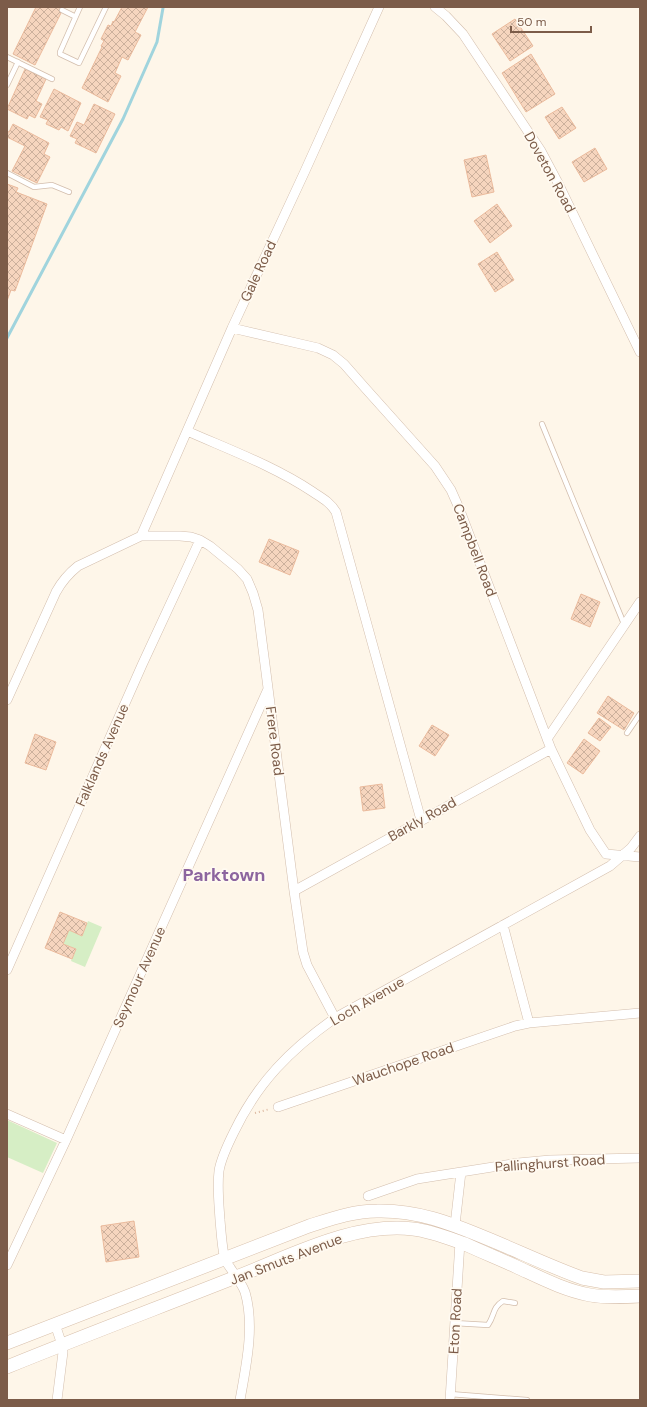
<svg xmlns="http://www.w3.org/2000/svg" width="647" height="1407" font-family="'DM Sans',sans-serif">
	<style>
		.green { fill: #d6eec5 }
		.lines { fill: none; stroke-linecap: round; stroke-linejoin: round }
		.stream { stroke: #a0d4dd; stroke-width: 3 }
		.building { fill: url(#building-cross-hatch); stroke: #ebbb9d }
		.lane-casing { stroke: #d3bead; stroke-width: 6 }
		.street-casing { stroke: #d3bead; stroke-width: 10 }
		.secondary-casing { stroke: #d8c0ac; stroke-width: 14 }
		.path { stroke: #dcb8a0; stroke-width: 2; stroke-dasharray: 1 3; stroke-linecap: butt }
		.lane { stroke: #fff; stroke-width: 4.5 }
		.street { stroke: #fff; stroke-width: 9 }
		.secondary { stroke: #fff; stroke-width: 13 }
		.labels { text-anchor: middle; stroke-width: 3.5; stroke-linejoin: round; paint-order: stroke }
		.street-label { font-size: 14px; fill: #7c5c49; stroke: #fffaf1 }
		.district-label { font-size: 18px; font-weight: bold; fill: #8c659f; stroke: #fffaf1 }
	</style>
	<defs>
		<pattern id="building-cross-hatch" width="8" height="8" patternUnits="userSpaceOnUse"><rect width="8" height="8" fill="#f6d5be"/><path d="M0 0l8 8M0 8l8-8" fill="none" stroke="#ccb09c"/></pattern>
	</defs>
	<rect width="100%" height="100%" fill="#fef6e9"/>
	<path class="green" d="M88,921L102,927L85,967L71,961L76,949L63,944L69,930L82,935Z
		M7,1120L57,1143L43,1173L7,1157Z"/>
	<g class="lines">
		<path class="stream" d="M7,338L123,119L157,42L163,8"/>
	</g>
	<path class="building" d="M36,7H64L35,65L13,54Z
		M122,7H148L135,32L141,35L128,60L122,57L115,73L121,76L108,102L82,88L102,47L101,46L104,41L101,39L108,25L111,26L113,21L114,22Z
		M515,19L533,46L510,61L492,34Z
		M531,54L555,94L526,112L502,73Z
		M25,69L46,79L36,101L42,104L35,118L29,115L27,119L7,109Z
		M54,89L81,103L68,131L61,127L59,130L46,124L48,120L40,117Z
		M94,104L115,114L96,153L75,143L77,139L70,136L77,122L84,125Z
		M562,107L576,128L559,139L545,117Z
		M13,124L49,143L44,154L50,157L37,183L12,171L25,146L7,137V131L9,132Z
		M595,148L607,169L584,182L572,162Z
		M486,155L494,192L472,197L464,160Z
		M7,184L18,188L16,192L47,204L15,291L11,290L7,301Z
		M497,204L512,226L490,243L474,221Z
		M497,252L514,280L495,292L478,264Z
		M269,539L299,551L290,575L259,562Z
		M581,594L600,602L590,627L571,619Z
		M608,696L634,713L624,730L597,713Z
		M599,718L611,727L600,741L588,733Z
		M432,725L449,735L435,756L419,746Z
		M35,734L56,742L46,770L25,763Z
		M584,739L600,751L583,774L567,763Z
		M382,784L385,808L363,811L360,787Z
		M60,912L87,923L82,936L69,930L63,944L76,949L72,959L45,948Z
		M134,1221L139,1257L106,1262L101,1226Z"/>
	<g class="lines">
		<g class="lane-casing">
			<path id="lane" d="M80,7L60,52V54L79,63L106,7
				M62,10L74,16
				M7,57L52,79
				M7,85L18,62
				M7,173L34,187L52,185L69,192
				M542,424L624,624
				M627,733L640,714
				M454,1323L488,1325C495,1315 492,1308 503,1301L515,1303
				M450,1394L527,1400"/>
		</g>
		<g class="street-casing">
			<path id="street" d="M435,7L446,16L463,34L541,151L557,181L640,352
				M232,328L318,348L333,355L344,364L366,389L435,466L451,490L459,508L551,749L590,830L606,854L640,857
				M187,431C230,450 274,466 313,492C322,498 330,502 336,512L421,820
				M141,536L232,328L305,171L379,7
				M7,700L56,592C62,581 68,574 78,566L141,536H180L191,537L200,540L210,546L238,569L247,579L253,593L258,610L294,891L303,952L307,965L335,1018
				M547,739L640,602
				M294,891L551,749
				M503,925L529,1023
				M7,970L142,665L200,540
				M278,1107L515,1026L529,1023L640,1013
				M7,1114L66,1140
				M368,1196L417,1179L518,1163L550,1160L640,1158
				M455,1225L461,1172
				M7,1265L66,1140L268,689
				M55,1324L62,1345L63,1352L57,1400
				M240,1400C246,1366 255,1326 245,1292C242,1284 236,1276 231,1269C229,1266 226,1262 225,1259C222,1249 221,1230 220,1220C219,1204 217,1187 219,1171C221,1158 228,1144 234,1132C258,1082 290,1050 335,1018L610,866L631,848L640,836
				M450,1400L460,1242"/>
		</g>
		<g class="secondary-casing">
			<path id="secondary" d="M7,1343L309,1226C331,1219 353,1211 377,1211C417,1210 450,1223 486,1238C518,1251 549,1266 582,1278L604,1282L640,1281
				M7,1367C83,1336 160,1307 236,1277C291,1256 353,1222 413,1229C431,1231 448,1238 465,1244C482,1252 500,1259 517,1267C541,1278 564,1290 590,1295C606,1298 623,1297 640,1296"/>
		</g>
		<path class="path" d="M255,1113L270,1109"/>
		<use href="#lane" class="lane"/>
		<use href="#street" class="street"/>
		<use href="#secondary" class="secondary"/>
	</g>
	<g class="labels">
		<g class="street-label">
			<text transform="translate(550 172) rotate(61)" y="5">Doveton Road</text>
			<text transform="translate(258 271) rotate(-65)" y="5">Gale Road</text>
			<text transform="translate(475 550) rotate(69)" y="5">Campbell Road</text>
			<text transform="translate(275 741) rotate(83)" y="5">Frere Road</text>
			<text transform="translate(102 755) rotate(-66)" y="5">Falklands Avenue</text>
			<text transform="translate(422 819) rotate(-29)" y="5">Barkly Road</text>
			<text transform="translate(139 977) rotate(-66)" y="5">Seymour Avenue</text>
			<text transform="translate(367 1001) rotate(-30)" y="5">Loch Avenue</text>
			<text transform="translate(403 1064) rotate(-19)" y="5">Wauchope Road</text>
			<text transform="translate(550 1163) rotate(-4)" y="5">Pallinghurst Road</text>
			<text transform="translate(286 1259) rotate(-21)" y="5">Jan Smuts Avenue</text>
			<text transform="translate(455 1321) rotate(-87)" y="5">Eton Road</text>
		</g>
		<g class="district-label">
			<text x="224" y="881">Parktown</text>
		</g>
	</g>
	<rect width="647" height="1407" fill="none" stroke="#7c5c49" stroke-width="16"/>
	<path d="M511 26v6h80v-6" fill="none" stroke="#7c5c49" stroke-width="2"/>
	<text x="517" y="26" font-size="12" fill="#7c5c49" stroke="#fffaf1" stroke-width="3" paint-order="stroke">50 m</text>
</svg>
